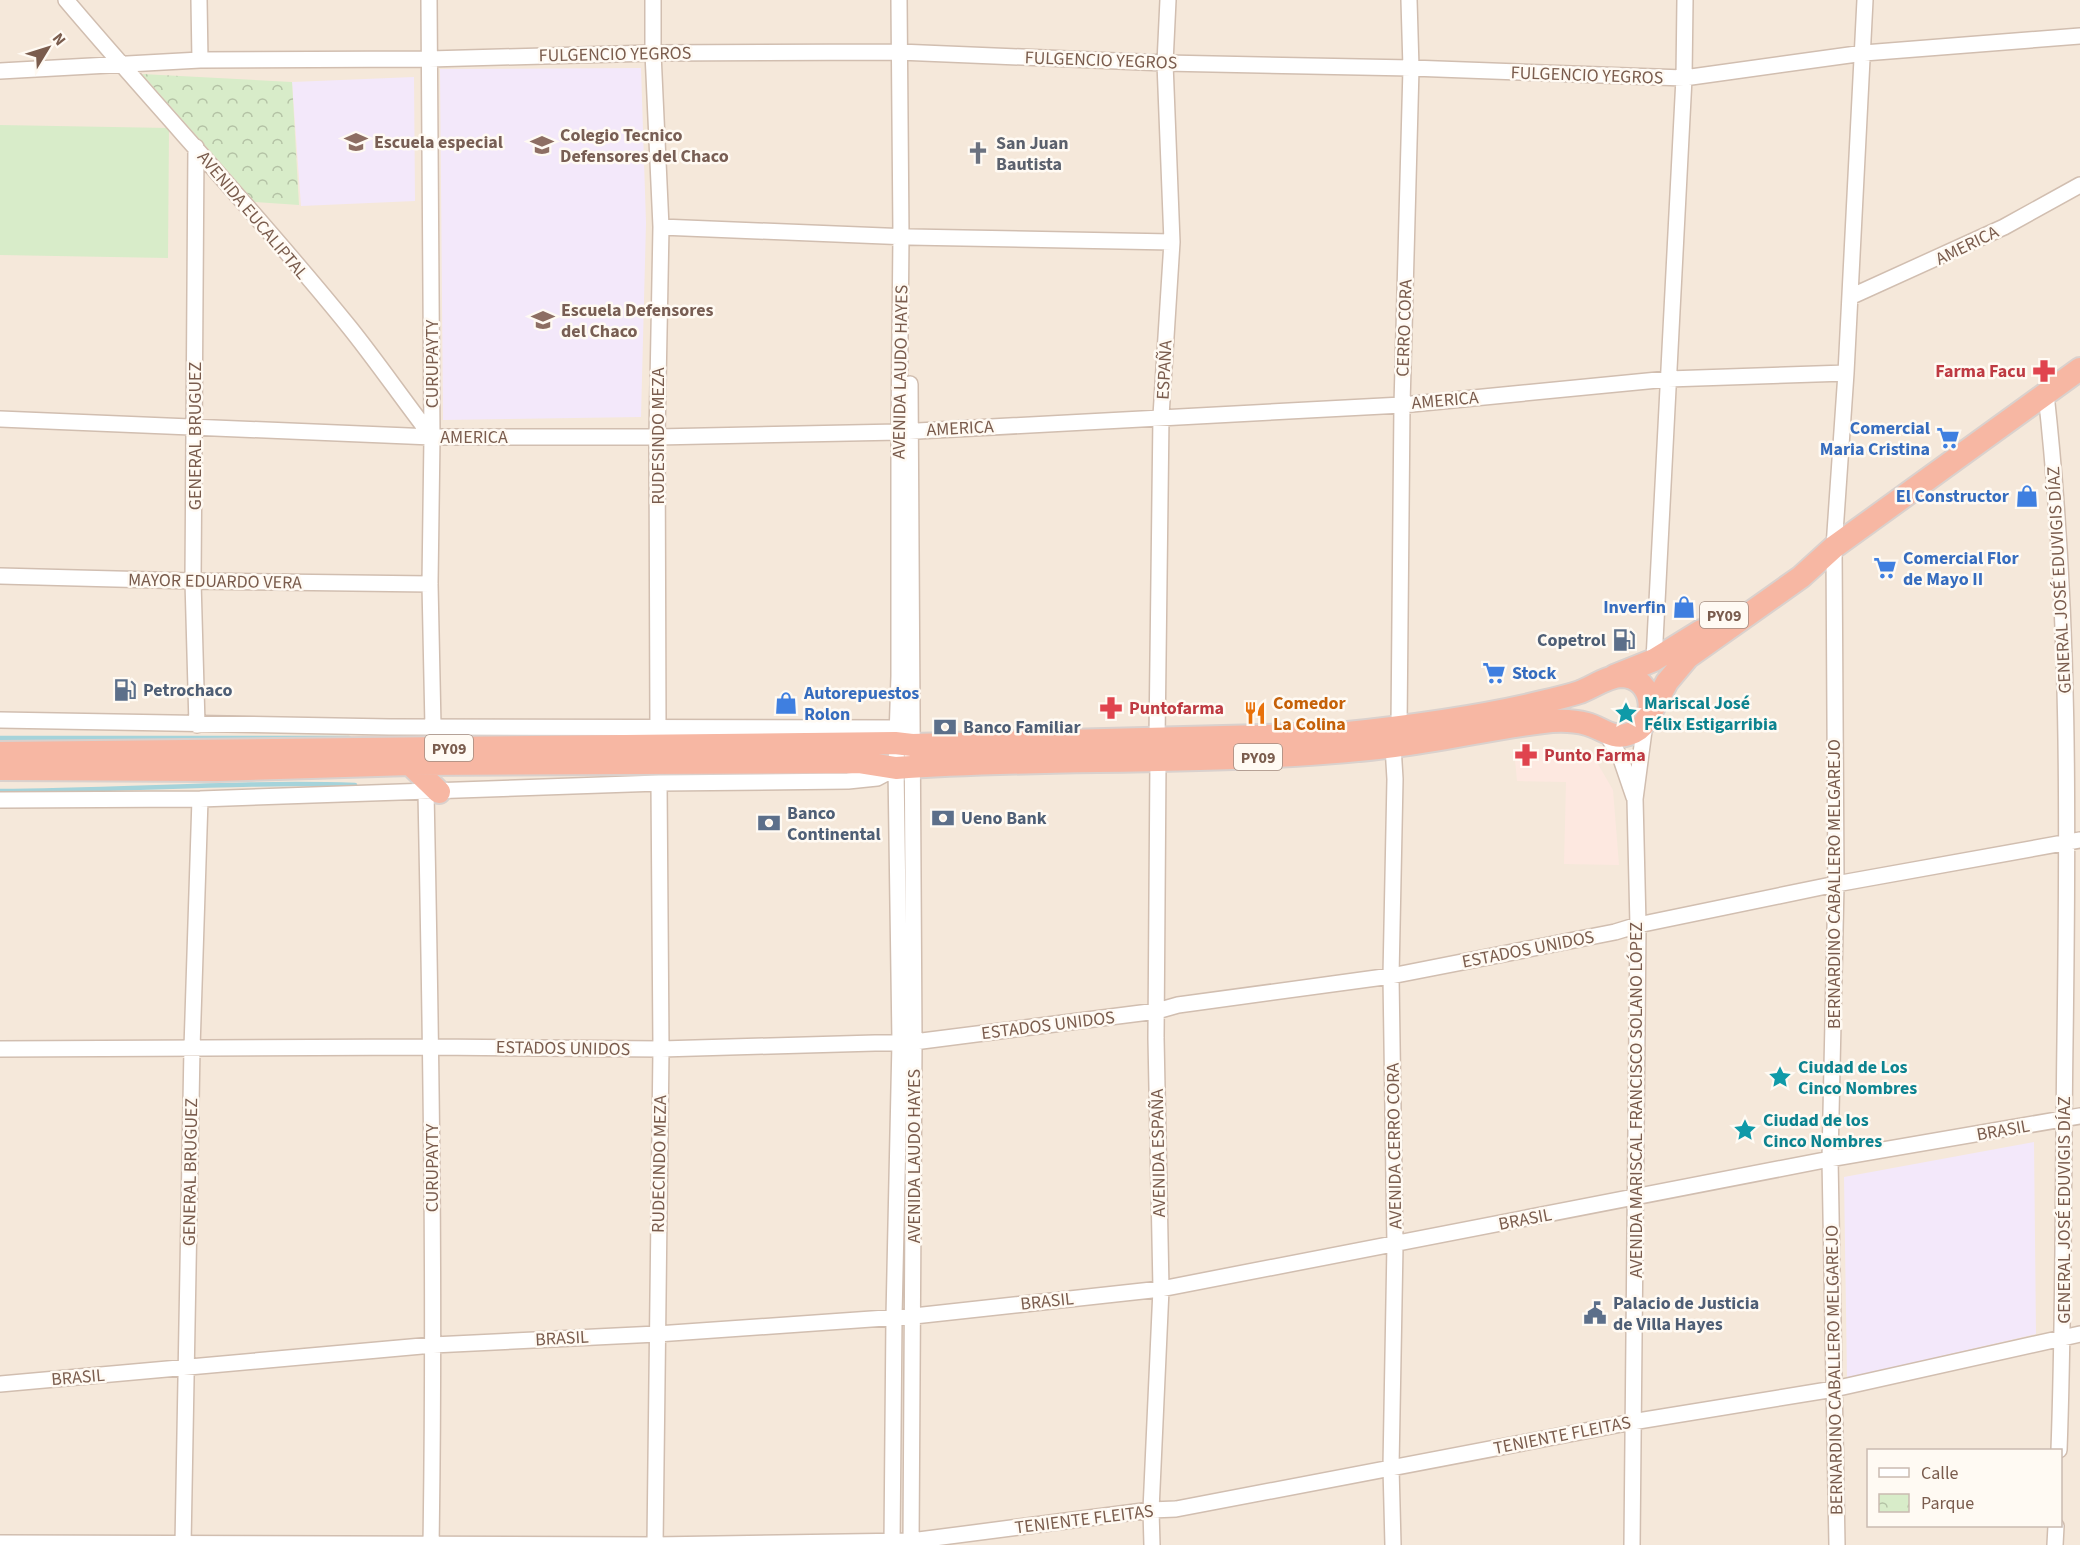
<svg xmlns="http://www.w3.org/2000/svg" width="2080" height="1545" font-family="'Source Sans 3',sans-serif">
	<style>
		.residential { fill: #f5e8da; fill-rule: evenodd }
		.commercial { fill: #fde8e0 }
		.education { fill: #f3e8fa }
		.park { fill: url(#park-crowns) }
		.garden { fill: #d8ecc9 }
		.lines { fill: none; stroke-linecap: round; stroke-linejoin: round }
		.stream { stroke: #a5d3da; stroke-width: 4.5 }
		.minor-casing { stroke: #d1beb0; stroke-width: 18 }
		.highway-casing { stroke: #dad1cd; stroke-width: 26 }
		.minor { stroke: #fff; stroke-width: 15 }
		.highway { stroke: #f7b7a3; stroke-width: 22 }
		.labels { text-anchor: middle; stroke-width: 5; stroke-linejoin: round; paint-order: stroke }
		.shield { fill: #fffaf3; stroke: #a28b7f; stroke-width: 1.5 }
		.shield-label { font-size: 16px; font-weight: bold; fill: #7a5c4d }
		.street-label { font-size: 18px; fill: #7a5c4d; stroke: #fffaf3 }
		.education-label { font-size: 18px; font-weight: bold; fill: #785e54; stroke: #fffaf3; text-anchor: start }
		.worship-label { font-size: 18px; font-weight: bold; fill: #5b616d; stroke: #fffaf3; text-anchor: start }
		.health-label { font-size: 18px; font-weight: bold; fill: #be3a42; stroke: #fffaf3; text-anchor: start }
		.shop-label { font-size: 18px; font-weight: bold; fill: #366cbe; stroke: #fffaf3; text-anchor: end }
		.service-label { font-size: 18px; font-weight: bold; fill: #4e5e75; stroke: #fffaf3; text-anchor: start }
		.food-label { font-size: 18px; font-weight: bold; fill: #c56008; stroke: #fffaf3; text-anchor: start }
		.culture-label { font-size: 18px; font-weight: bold; fill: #0d838f; stroke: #fffaf3; text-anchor: start }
	</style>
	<defs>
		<pattern id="park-crowns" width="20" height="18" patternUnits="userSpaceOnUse" patternTransform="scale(1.5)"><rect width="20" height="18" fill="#d8ecc9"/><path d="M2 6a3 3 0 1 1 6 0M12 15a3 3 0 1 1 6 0" fill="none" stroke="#b4c2a5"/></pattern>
	</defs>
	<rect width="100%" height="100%" fill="#fdf6ec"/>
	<path class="residential" d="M0,0H2080V1545H0ZM1868,1450H2060V1526H1868Z"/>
	<path class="commercial" d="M1514,749H1562L1580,751L1595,759L1613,790L1619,865L1564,864L1566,782L1517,781Z"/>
	<path class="education" d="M641,68L646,223L641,417L443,420L440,69Z
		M414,77L415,201L301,206L292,82Z
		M2034,1142L2036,1334L1847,1378L1844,1177Z"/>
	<path class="park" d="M142,74L292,82L299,205L255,202Z"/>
	<path class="garden" d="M0,125L169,128L168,258L0,255Z"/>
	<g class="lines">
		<path class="stream" d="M0,738H349
			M0,791C118,791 237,781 355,785"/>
		<g class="minor-casing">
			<path id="minor" d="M66,0C159,110 259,215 350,328C378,363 404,401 432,437
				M199,0L200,60
				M429,0L432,437L430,584L433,727
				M653,0V53L661,227L657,437L658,729
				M0,71L200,60L429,59L653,53L899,52L1165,63L1411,68L1684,78L1864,53L2080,36
				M196,147L193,581L197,725
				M661,227L909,237L1172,242
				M1850,297L2004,227L2080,185
				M910,384L914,1042L911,1545
				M2046,394C2070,609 2068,825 2065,1041C2063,1178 2064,1314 2059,1450
				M0,419L432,437H657L899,432L1402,405L1668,379L1846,373
				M0,576L193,581L430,584
				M1654,660L1684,78L1685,0
				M0,720L389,727L898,728
				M1399,727L1402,405L1411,68L1409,0
				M1605,731L1621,759L1634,797
				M1157,740L1161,416L1172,242L1165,63L1168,0
				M1393,746L1395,779L1391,976L1395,1245L1391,1467L1393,1545
				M426,792C431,1043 435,1294 431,1545
				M0,800L200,799L659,783L848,781L877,778L896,768
				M0,1049L431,1047L661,1049L875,1043L914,1042L1157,1011L1178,1005L1391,976L1615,932L1638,925L1836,884L2080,840
				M0,1384L433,1345L657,1334L914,1316L1161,1289L1830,1159L2080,1116
				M0,1543L655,1545L911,1541L1151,1510L1176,1509L1632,1422L1834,1389L2080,1334
				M183,1545L192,1048L200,799
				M655,1545L661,1049L659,783
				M892,1545L894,1317L900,1042L896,768L899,676V432L901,236L899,0
				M1152,1545L1151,1510L1161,1289L1156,1038L1158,760
				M1632,1545L1638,925L1635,799L1645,723
				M1837,1545L1830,1159L1836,884L1834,547L1846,373L1865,0
				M2055,1545L2056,1526"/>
		</g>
		<g class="highway-casing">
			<path id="highway" d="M1614,676L1654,660L1701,631
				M1649,716L1667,682L1688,657L1801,577L1834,547L2080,369
				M0,753L895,743L912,745L1338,734C1406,727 1476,718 1542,702C1555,699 1568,696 1580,692C1593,687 1608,676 1622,676C1655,677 1660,725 1629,734C1613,740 1602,728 1587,724C1572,720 1559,720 1543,722C1493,728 1444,740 1394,746C1348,752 1300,755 1254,757C1135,763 1015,759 896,768L858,762L410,764L217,770L0,769
				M410,764L439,792"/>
		</g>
		<use href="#minor" class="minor"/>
		<use href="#highway" class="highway"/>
	</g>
	<defs>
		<g id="school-bare" transform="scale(1.8)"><path d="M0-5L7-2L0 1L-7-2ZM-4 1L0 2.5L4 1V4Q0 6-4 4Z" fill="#8d6e63" stroke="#fffaf3" stroke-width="2.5" paint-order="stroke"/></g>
		<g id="church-bare" transform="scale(1.8)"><path d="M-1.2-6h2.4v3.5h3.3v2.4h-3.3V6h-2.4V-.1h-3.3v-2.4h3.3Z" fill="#6b7280" stroke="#fffaf3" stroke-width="2.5" paint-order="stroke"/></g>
		<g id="pharmacy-bare" transform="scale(1.8)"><path d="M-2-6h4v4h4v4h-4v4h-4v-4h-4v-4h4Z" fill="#e0444e" stroke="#fffaf3" stroke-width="2.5" paint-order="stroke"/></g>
		<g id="supermarket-bare" transform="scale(1.8)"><path d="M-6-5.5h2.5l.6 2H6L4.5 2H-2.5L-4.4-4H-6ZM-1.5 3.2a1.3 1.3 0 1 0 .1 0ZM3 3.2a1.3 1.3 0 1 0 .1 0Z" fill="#3f7fe0" stroke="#fffaf3" stroke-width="2.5" paint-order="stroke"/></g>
		<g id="shop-bare" transform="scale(1.8)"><path d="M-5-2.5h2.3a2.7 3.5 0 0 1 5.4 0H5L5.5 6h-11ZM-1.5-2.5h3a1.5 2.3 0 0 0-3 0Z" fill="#3f7fe0" stroke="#fffaf3" stroke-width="2.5" paint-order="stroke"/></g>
		<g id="fuel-bare" transform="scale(1.8)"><path d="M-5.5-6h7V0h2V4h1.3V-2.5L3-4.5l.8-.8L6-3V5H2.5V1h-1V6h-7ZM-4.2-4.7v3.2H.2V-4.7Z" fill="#5c6f8a" stroke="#fffaf3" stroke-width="2.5" paint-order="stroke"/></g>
		<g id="restaurant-bare" transform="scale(1.8)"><path d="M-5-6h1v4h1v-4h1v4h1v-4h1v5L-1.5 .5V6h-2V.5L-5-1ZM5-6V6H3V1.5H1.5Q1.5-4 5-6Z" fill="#e8710a" stroke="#fffaf3" stroke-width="2.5" paint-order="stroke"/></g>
		<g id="sight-bare" transform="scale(1.8)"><path d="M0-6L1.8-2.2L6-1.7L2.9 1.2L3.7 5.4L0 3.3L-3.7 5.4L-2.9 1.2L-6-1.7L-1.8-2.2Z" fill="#0f9aa8" stroke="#fffaf3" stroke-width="2.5" paint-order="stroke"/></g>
		<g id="bank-bare" transform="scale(1.8)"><path d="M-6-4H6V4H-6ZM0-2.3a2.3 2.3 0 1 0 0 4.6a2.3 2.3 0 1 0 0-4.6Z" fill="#5c6f8a" stroke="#fffaf3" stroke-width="2.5" paint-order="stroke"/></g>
		<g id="civic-bare" transform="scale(1.8)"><path d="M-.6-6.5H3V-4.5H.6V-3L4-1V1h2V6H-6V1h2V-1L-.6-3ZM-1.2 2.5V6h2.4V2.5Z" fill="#5c6f8a" stroke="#fffaf3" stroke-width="2.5" paint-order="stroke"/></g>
	</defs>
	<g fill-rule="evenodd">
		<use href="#school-bare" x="356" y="142"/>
		<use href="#school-bare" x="542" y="145"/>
		<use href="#church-bare" x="978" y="153"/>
		<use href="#school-bare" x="543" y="320"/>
		<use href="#pharmacy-bare" x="2044" y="371"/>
		<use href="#supermarket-bare" x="1948" y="438"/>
		<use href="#shop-bare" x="2027" y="496"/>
		<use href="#supermarket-bare" x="1885" y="568"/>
		<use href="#shop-bare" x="1684" y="607"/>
		<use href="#fuel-bare" x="1624" y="640"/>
		<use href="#supermarket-bare" x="1494" y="673"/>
		<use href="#fuel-bare" x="125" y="690"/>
		<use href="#shop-bare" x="786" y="703"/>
		<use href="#pharmacy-bare" x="1111" y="708"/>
		<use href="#restaurant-bare" x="1255" y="713"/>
		<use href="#sight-bare" x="1626" y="713"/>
		<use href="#bank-bare" x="945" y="727"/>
		<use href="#pharmacy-bare" x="1526" y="755"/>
		<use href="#bank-bare" x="943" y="818"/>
		<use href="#bank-bare" x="769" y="823"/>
		<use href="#sight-bare" x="1780" y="1077"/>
		<use href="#sight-bare" x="1745" y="1130"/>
		<use href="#civic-bare" x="1595" y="1313"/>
	</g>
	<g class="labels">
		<g class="shield">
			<rect x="1700" y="602" width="48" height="26" rx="4.5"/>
			<rect x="425" y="735" width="48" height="26" rx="4.5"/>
			<rect x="1234" y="744" width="48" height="26" rx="4.5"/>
		</g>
		<g class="shield-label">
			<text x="1724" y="621">PY09</text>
			<text x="449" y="754">PY09</text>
			<text x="1258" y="763">PY09</text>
		</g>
		<g class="street-label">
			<text transform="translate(615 54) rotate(-1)" y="6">FULGENCIO YEGROS</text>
			<text transform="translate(1101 60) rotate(2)" y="6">FULGENCIO YEGROS</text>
			<text transform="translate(1587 75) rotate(2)" y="6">FULGENCIO YEGROS</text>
			<text transform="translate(253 215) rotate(50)" y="6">AVENIDA EUCALIPTAL</text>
			<text transform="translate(1967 245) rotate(-26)" y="6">AMERICA</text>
			<text transform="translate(1404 328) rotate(-88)" y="6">CERRO CORA</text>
			<text transform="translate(432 364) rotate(-90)" y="6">CURUPAYTY</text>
			<text transform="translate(1164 370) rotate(-87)" y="6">ESPAÑA</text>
			<text transform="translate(900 372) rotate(-89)" y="6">AVENIDA LAUDO HAYES</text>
			<text transform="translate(1445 400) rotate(-5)" y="6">AMERICA</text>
			<text transform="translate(960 428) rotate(-3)" y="6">AMERICA</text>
			<text transform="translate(195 436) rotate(-90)" y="6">GENERAL BRUGUEZ</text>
			<text transform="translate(658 436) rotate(-90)" y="6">RUDESINDO MEZA</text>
			<text x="474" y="443">AMERICA</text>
			<text transform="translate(2059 580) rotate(-93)" y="6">GENERAL JOSÉ EDUVIGIS DÍAZ</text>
			<text transform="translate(215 581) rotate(1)" y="6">MAYOR EDUARDO VERA</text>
			<text transform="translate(1834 884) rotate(-90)" y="6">BERNARDINO CABALLERO MELGAREJO</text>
			<text transform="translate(1528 949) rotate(-11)" y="6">ESTADOS UNIDOS</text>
			<text transform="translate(1048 1025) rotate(-7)" y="6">ESTADOS UNIDOS</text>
			<text transform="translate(563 1048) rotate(1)" y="6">ESTADOS UNIDOS</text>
			<text transform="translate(1636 1100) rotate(-90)" y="6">AVENIDA MARISCAL FRANCISCO SOLANO LÓPEZ</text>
			<text transform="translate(2003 1130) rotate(-10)" y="6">BRASIL</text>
			<text transform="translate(1394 1146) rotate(-91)" y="6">AVENIDA CERRO CORA</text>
			<text transform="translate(1158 1153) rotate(-91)" y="6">AVENIDA ESPAÑA</text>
			<text transform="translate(914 1156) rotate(-90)" y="6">AVENIDA LAUDO HAYES</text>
			<text transform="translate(659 1164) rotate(-89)" y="6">RUDECINDO MEZA</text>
			<text transform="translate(432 1168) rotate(-90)" y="6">CURUPAYTY</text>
			<text transform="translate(190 1172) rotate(-89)" y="6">GENERAL BRUGUEZ</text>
			<text transform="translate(2064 1210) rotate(-90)" y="6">GENERAL JOSÉ EDUVIGIS DÍAZ</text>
			<text transform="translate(1525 1219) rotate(-11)" y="6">BRASIL</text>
			<text transform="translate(1047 1301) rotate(-6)" y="6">BRASIL</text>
			<text transform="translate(562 1338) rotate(-3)" y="6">BRASIL</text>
			<text transform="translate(1834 1370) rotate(-91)" y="6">BERNARDINO CABALLERO MELGAREJO</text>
			<text transform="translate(78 1377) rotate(-5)" y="6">BRASIL</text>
			<text transform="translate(1562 1435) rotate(-11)" y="6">TENIENTE FLEITAS</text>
			<text transform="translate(1084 1519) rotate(-7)" y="6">TENIENTE FLEITAS</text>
		</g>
		<g class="education-label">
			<text x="560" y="141">Colegio Tecnico<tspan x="560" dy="21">Defensores del Chaco</tspan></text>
			<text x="374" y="148">Escuela especial</text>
			<text x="561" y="316">Escuela Defensores<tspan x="561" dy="21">del Chaco</tspan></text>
		</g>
		<g class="worship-label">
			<text x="996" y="149">San Juan<tspan x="996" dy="21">Bautista</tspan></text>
		</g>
		<g class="health-label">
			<text x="2026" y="377" text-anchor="end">Farma Facu</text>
			<text x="1129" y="714">Puntofarma</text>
			<text x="1544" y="761">Punto Farma</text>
		</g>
		<g class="shop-label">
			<text x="1930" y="434">Comercial<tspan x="1930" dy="21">Maria Cristina</tspan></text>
			<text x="2009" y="502">El Constructor</text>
			<text x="1903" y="564" text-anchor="start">Comercial Flor<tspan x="1903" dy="21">de Mayo II</tspan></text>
			<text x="1666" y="613">Inverfin</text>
			<text x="1512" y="679" text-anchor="start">Stock</text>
			<text x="804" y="699" text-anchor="start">Autorepuestos<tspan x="804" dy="21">Rolon</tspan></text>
		</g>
		<g class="service-label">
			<text x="1606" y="646" text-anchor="end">Copetrol</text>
			<text x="143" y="696">Petrochaco</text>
			<text x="963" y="733">Banco Familiar</text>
			<text x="787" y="819">Banco<tspan x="787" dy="21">Continental</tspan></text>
			<text x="961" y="824">Ueno Bank</text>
			<text x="1613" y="1309">Palacio de Justicia<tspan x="1613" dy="21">de Villa Hayes</tspan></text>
		</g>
		<g class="food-label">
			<text x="1273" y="709">Comedor<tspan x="1273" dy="21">La Colina</tspan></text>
		</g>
		<g class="culture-label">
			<text x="1644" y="709">Mariscal José<tspan x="1644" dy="21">Félix Estigarribia</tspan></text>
			<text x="1798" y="1073">Ciudad de Los<tspan x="1798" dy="21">Cinco Nombres</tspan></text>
			<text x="1763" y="1126">Ciudad de los<tspan x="1763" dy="21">Cinco Nombres</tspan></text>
		</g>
	</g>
	<rect x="1867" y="1449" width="195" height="78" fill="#fffaf3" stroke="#cabbb1" stroke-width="1.5"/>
	<rect x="1879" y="1468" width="30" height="9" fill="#ffffff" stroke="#cabbb1" stroke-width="1.5"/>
	<text x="1921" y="1479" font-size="18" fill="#7a5c4d">Calle</text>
	<rect x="1879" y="1494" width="30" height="18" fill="url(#park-crowns)" stroke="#cabbb1" stroke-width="1.5"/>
	<text x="1921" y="1509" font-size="18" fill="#7a5c4d">Parque</text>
	<g transform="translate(48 48) rotate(52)" stroke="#fffaf3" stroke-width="4.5" paint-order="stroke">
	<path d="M0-4.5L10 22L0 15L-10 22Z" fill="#7a5c4d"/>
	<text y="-9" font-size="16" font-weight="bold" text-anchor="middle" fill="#7a5c4d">N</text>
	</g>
</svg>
